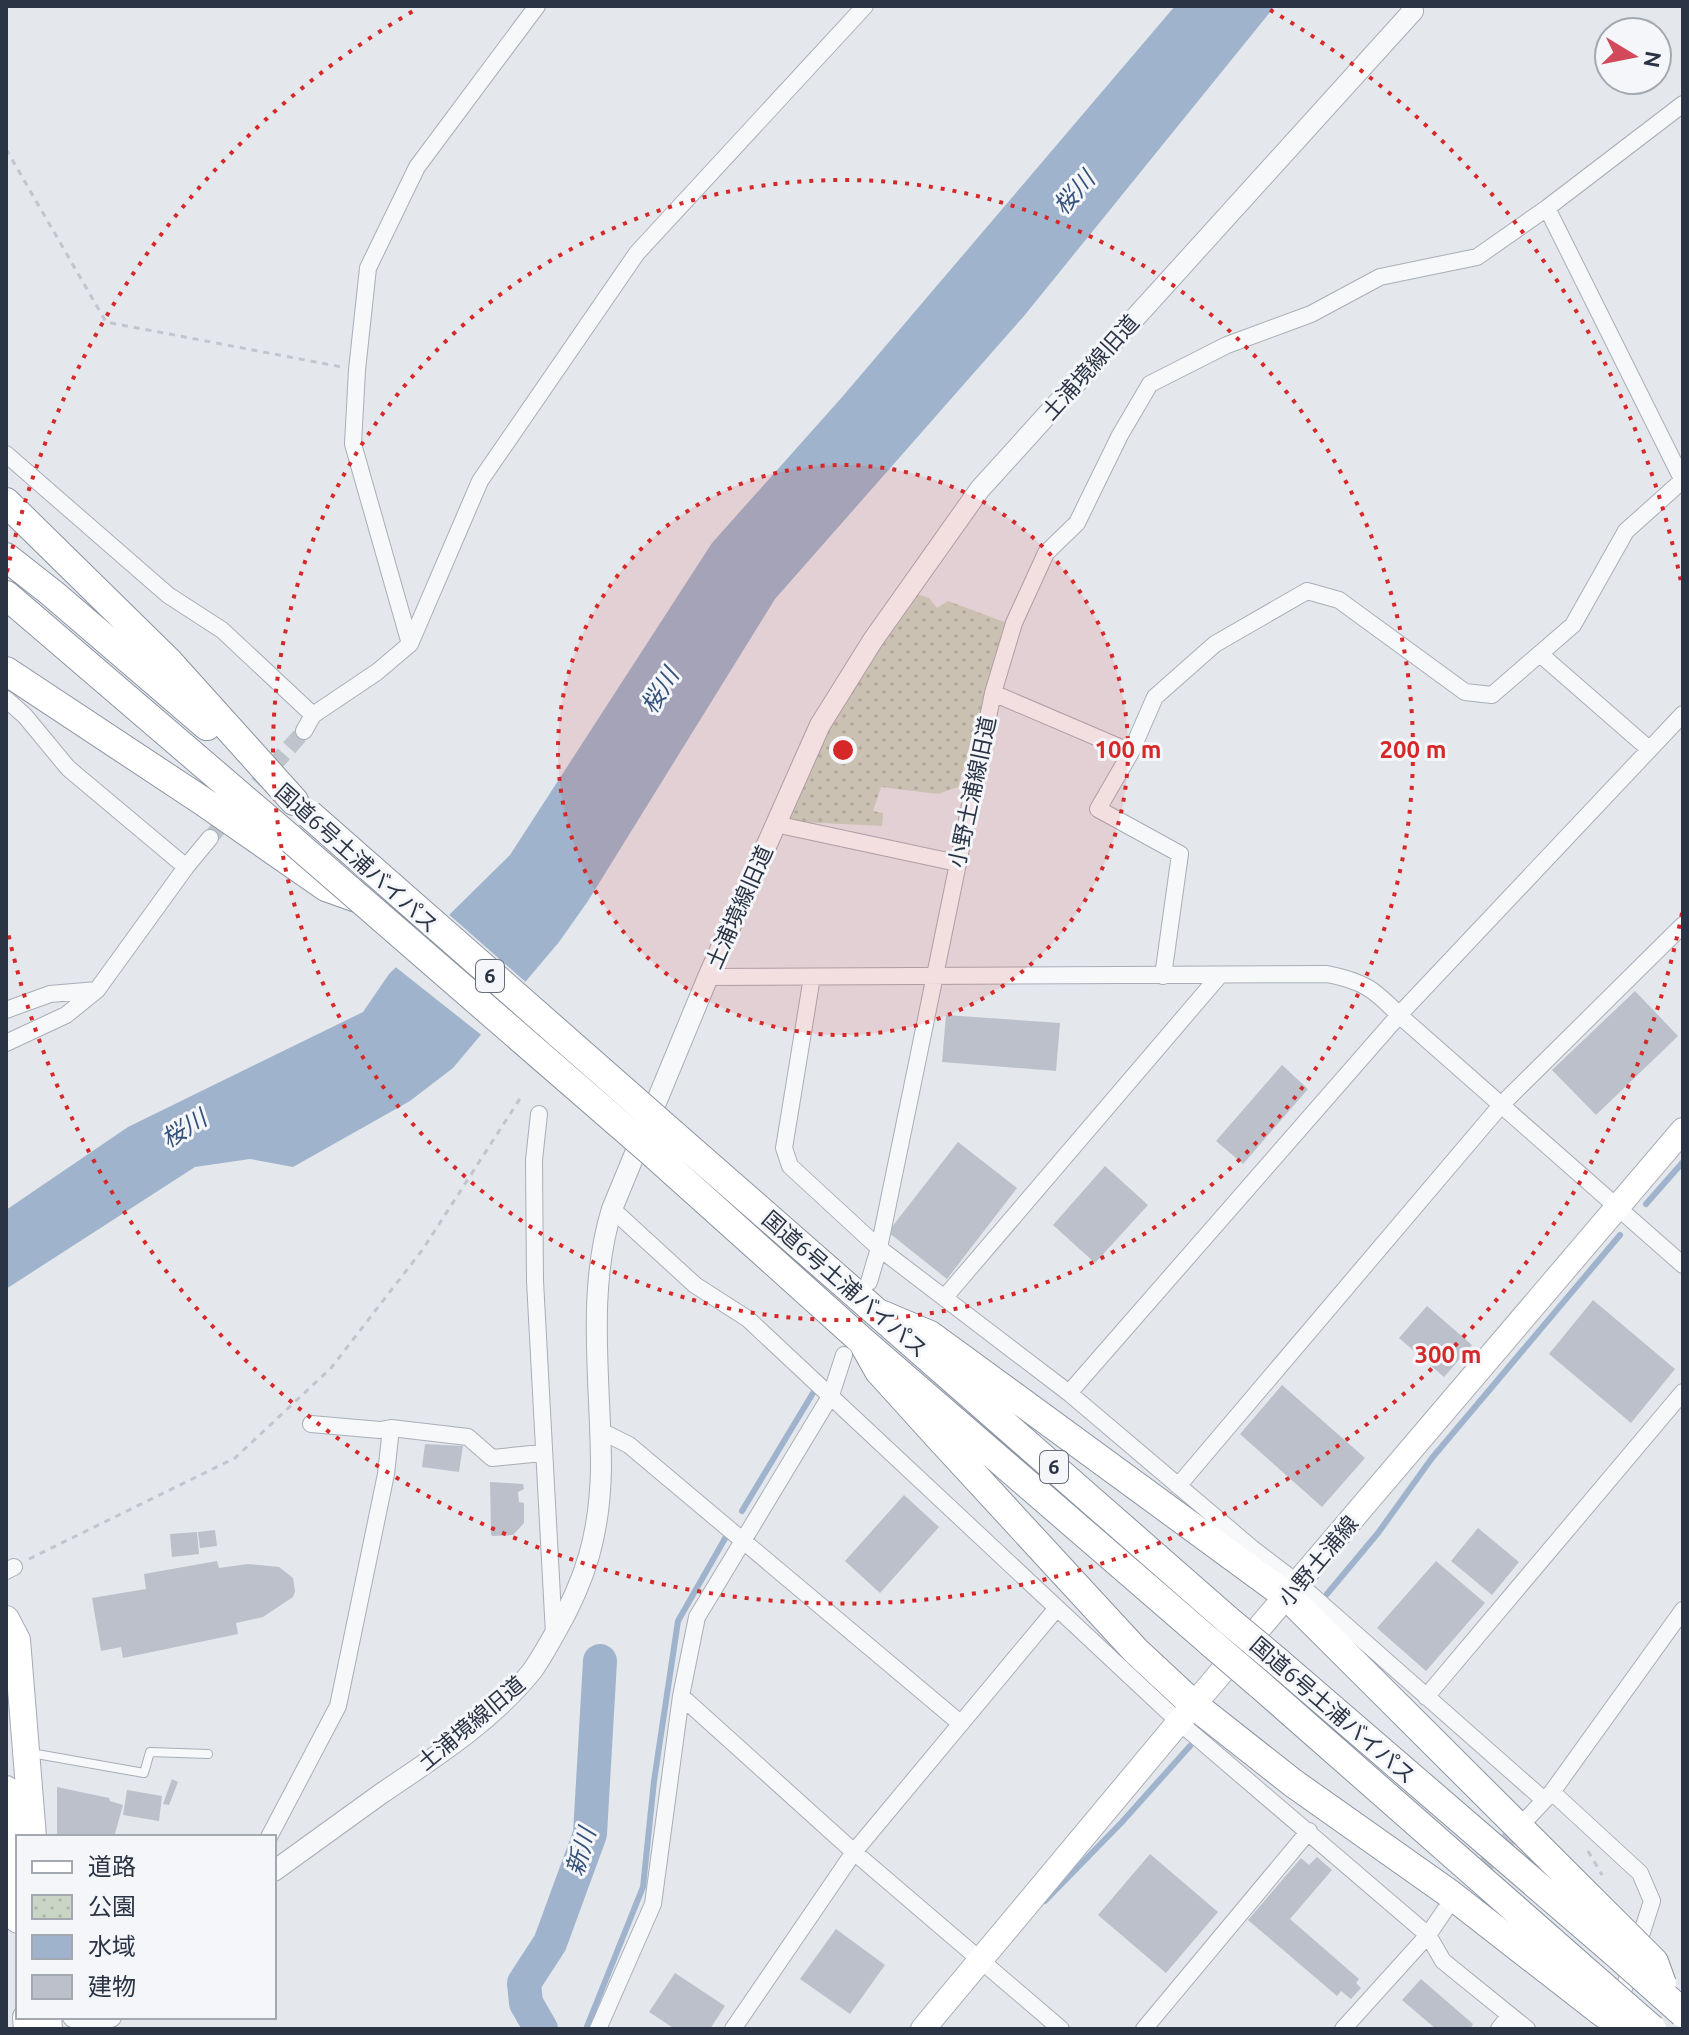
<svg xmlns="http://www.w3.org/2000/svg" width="1689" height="2035" font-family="Ubuntu,'Noto Sans JP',sans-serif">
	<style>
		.park { fill: url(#park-dots) }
		.water { fill: #9fb4cc }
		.pier { fill: #e4e7ec }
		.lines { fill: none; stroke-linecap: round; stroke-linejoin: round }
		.stream { stroke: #9fb4cc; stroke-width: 6 }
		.river { stroke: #9fb4cc; stroke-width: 34 }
		.building { fill: #bbc0ca }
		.minor-tunnel { stroke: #bfc3cb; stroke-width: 16; stroke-dasharray: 16 8; stroke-linecap: butt }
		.service-casing { stroke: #a9aeb7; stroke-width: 10 }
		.minor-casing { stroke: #a9aeb7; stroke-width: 18 }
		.tertiary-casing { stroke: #a9aeb7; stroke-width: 22 }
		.secondary-casing { stroke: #a9aeb7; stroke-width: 26 }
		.primary-casing { stroke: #a3abb8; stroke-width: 28 }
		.trunk-casing { stroke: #8b94a3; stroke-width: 30 }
		.path { stroke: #c2c5cb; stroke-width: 3; stroke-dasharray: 6 6; stroke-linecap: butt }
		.service { stroke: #f7f8fa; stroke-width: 8 }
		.minor { stroke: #f7f8fa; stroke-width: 16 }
		.tertiary { stroke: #f7f8fa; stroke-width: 20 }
		.secondary { stroke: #fff; stroke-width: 24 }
		.primary { stroke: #fff; stroke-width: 26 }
		.trunk { stroke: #fff; stroke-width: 28 }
		.trunk-bridge-casing { stroke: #8b94a3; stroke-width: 30; stroke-linecap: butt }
		.trunk-bridge { stroke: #fff; stroke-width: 28 }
		.ring { fill: none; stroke: #d62828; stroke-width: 4; stroke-dasharray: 4 8 }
		.labels { text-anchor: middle; stroke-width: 6; stroke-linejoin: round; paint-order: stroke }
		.shield { fill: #f4f6f9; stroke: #676e7b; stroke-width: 2 }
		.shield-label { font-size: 20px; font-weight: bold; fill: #2b3445 }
		.street-label { font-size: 22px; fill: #2b3445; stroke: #f4f6f9 }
		.water-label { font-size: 24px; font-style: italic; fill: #34527a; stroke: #f4f6f9 }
		.centre { fill: #d62828; stroke: #f4f6f9; stroke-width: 4 }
		.ring-label { font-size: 24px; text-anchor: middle; font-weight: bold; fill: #d62828; stroke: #f4f6f9; stroke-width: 6; stroke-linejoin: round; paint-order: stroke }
	</style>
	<defs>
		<pattern id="park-dots" width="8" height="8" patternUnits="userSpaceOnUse" patternTransform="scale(2)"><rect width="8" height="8" fill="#c9d6c5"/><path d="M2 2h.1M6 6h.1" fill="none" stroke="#adb8ab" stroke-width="1.8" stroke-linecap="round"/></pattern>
	</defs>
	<rect width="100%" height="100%" fill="#e4e7ec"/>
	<path class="park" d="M917,594L929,598L937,608L948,601L1007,623L958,787L938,794L881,787L873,811L883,813L882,826L781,821L825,729L879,642Z"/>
	<path class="water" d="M1175,6H1275L1024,316L775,599L588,901L559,942L453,1068L410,1101L293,1167L250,1159L195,1167L6,1289V1210L128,1127L363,1012L389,974L510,855L712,543L843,396Z"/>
	<path class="pier" d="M446,912L528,984L484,1037L393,965Z"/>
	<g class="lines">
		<path class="stream" d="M1646,1204L1683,1162
			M742,1511L816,1388
			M1327,1594L1378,1533L1432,1458L1620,1235
			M1045,1901L1122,1822L1190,1746
			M586,2029L643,1887L654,1781L678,1621L727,1535"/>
		<path class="river" d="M541,2029L526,2003L524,1983L550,1943L590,1834L600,1661"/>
	</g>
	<path class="building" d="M1635,991L1678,1036L1596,1115L1552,1070Z
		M946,1015L1060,1023L1056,1071L942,1062Z
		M1282,1065L1308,1089L1243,1164L1216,1141Z
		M958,1142L1017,1188L947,1279L888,1232Z
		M1105,1166L1148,1205L1095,1263L1053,1225Z
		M1593,1300L1675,1369L1631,1423L1549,1354Z
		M1427,1306L1472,1345L1444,1377L1399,1338Z
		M1282,1385L1365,1458L1322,1507L1240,1434Z
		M425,1444L463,1446L459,1472L422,1467Z
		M490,1482L523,1484L524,1489L518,1492L519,1502L524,1503V1523L513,1535L492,1536L491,1534Z
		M904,1495L939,1527L880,1593L845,1561Z
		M1478,1528L1519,1562L1492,1595L1451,1561Z
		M215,1530L217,1546L200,1548L198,1532Z
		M197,1532L199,1554L172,1557L170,1534Z
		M217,1561L219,1568L248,1564L279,1567L293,1578L295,1591L293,1597L263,1617L236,1623L238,1634L123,1658L121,1647L101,1651L92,1598L146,1589L144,1574Z
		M1436,1561L1485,1603L1426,1671L1377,1628Z
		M172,1779L178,1782L169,1805L163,1804Z
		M57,1787L109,1798L110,1801L123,1805L114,1837H68L57,1834Z
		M127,1790L162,1796L159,1821L123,1815Z
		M1150,1854L1218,1912L1166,1973L1098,1915Z
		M1317,1857L1332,1870L1290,1919L1359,1979L1356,1983L1361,1988L1351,1999L1341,1991L1337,1996L1248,1920L1301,1858L1309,1865Z
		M836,1929L885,1965L850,2014L800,1979Z
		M675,1973L725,2006L710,2029H675L649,2012Z
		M1421,1979L1473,2024L1470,2029H1436L1402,2000Z"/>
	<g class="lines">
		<path class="minor-tunnel" d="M210,838L304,731
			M1451,1903L1522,1824"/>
		<g class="service-casing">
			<path id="service" d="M31,1753L144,1773L150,1752L208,1754"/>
		</g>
		<g class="minor-casing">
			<path id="minor" d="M1547,208L1683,481
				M6,454L168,595L222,630L313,715
				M410,644L353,444L357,370L368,268L417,167L537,6
				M1540,654L1649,749
				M993,693L1014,623L1046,553L1077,523L1120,435L1150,384L1227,345L1311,314L1380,277L1477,257L1547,208L1683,104
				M6,699L25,716L68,768L186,867
				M304,731L313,715L377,672L410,644L480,481L637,253L865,6
				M1131,752L1098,809L1180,854L1163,976
				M775,824L957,863
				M708,977L1327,974C1363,981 1374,989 1399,1015L1683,1265
				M812,977L784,1148L790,1166L879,1248L1069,1393L1253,1549L1299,1584L1544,1800
				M6,1010L50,994L97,990
				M6,1043L66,1015L97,990L186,867L210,838
				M539,1114L534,1160L535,1281L554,1634
				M612,1209L695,1285L748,1319L1179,1722L1428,1935L1443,1961L1527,2029
				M869,1282L879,1248L993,693L1131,752L1155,697L1215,644L1307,591L1339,600L1465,692L1492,695L1573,625L1626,531L1683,480
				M945,1297L1220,975
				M1069,1393L1399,1015L1683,714
				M311,1424L380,1430L391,1428L468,1437L492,1458L542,1453
				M601,1431L629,1445L960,1723
				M1178,1486L1502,1104L1683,925
				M6,1571L14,1567
				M681,1696L854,1852L1061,2029
				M1426,1697L1683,1392
				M1552,1792L1640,1873L1652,1901L1619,2004
				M1522,1824L1552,1792L1683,1610
				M269,1837L338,1706L386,1474L391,1428
				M598,2029L653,1904L681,1696L697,1617L831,1395L844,1355
				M733,2029L854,1852L1057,1608
				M1144,2029L1309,1831
				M1343,2029L1428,1935L1445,1910
				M1499,2029L1509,2016"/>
		</g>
		<g class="tertiary-casing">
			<path id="tertiary" d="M274,1871C310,1845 346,1819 382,1793C434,1758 492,1721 532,1671C540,1660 547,1647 554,1635C586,1580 600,1533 601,1468C601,1382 586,1293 612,1209L708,977L820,725L873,640L980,489L1413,11L1411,6
				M73,2017L88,2022L111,2017"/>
		</g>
		<g class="secondary-casing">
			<path id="secondary" d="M923,2029L1179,1722L1683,1130"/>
		</g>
		<g class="primary-casing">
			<path id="primary" d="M6,1619L17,1640L33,1837
				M6,1789L18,1920
				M26,2017L27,2029
				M48,2017L49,2029"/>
		</g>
		<g class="trunk-casing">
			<path id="trunk" d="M6,502L169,662L294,801
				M6,557L53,594L207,726
				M6,595L292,840
				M6,671L201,800L326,887L357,898
				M673,1134L1229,1621
				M656,1156L862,1341L1210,1642
				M878,1313L930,1335L1288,1597L1626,1934
				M862,1341L879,1371L936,1434L1136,1651L1194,1705L1293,1783L1450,1894L1599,2010
				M1277,1661L1620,1957
				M1259,1684L1605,1988"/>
		</g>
		<path class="path" d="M6,149L106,322L342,367
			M29,1559L235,1458L331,1368L423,1249L521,1097
			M1588,1851L1602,1875"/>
		<use href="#service" class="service"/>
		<use href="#minor" class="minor"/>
		<use href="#tertiary" class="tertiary"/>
		<use href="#secondary" class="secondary"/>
		<use href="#primary" class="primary"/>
		<use href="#trunk" class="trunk"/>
		<g class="trunk-bridge-casing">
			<path id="trunk-bridge" d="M309,814L673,1134
				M292,840L656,1156
				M1229,1621L1277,1661
				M1210,1642L1259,1684
				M1626,1934L1654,1962L1662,1984
				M1620,1957L1683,2013
				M1605,1988L1652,2029
				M1599,2010L1626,2029"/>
		</g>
		<use href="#trunk-bridge" class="trunk-bridge"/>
	</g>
	<circle cx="843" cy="750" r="285" fill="#d62828" fill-opacity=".12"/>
	<g class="ring">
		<circle cx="843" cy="750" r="285"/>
		<circle cx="843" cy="750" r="570"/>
		<path d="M1682 913A855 855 0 0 1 7 928M7 572A855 855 0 0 1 415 10M1270 10A855 855 0 0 1 1682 587"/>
	</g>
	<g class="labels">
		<g class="shield">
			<rect x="476" y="960" width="28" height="32" rx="6"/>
			<rect x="1040" y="1451" width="28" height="32" rx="6"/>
		</g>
		<g class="shield-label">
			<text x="490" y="983">6</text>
			<text x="1054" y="1474">6</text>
		</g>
		<g class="street-label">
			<text transform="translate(1090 367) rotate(-48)" y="8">土浦境線旧道</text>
			<text transform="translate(972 792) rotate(-78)" y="8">小野土浦線旧道</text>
			<text transform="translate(357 858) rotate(42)" y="8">国道6号土浦バイパス</text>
			<text transform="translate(739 907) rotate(-66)" y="8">土浦境線旧道</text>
			<text transform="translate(845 1284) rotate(41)" y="8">国道6号土浦バイパス</text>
			<text transform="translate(1318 1561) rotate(-50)" y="8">小野土浦線</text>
			<text transform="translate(1333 1710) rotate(41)" y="8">国道6号土浦バイパス</text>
			<text transform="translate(471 1723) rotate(-40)" y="8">土浦境線旧道</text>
		</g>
		<g class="water-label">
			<text transform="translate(1074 193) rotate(-48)" y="8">桜川</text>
			<text transform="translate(660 691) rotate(-58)" y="8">桜川</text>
			<text transform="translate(184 1129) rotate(-32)" y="8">桜川</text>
			<text transform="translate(581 1852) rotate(-73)" y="8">新川</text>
		</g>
	</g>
	<circle cx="843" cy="750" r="12" class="centre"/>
	<g class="ring-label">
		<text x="1128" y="758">100 m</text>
		<text x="1413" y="758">200 m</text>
		<text x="1448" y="1363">300 m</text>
	</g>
	<rect width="1689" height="2035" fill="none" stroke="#2b3445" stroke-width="16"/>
	<rect x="16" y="1835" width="260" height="184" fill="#f4f6f9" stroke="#a4a8b1" stroke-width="2"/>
	<rect x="32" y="1861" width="40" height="12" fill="#ffffff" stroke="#a4a8b1" stroke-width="2"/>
	<text x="88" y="1875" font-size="24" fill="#2b3445">道路</text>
	<rect x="32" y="1895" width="40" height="24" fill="url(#park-dots)" stroke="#a4a8b1" stroke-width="2"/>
	<text x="88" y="1915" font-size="24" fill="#2b3445">公園</text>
	<rect x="32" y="1935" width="40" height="24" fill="#9fb4cc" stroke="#a4a8b1" stroke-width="2"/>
	<text x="88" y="1955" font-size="24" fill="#2b3445">水域</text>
	<rect x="32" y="1975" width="40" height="24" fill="#bbc0ca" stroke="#a4a8b1" stroke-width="2"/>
	<text x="88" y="1995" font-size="24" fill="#2b3445">建物</text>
	<g transform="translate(1633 56) rotate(100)"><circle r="38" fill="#f4f6f9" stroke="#a4a8b1" stroke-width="2"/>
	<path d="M0-6L14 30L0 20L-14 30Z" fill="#d1495b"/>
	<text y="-12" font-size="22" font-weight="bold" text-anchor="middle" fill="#2b3445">N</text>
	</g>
</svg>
